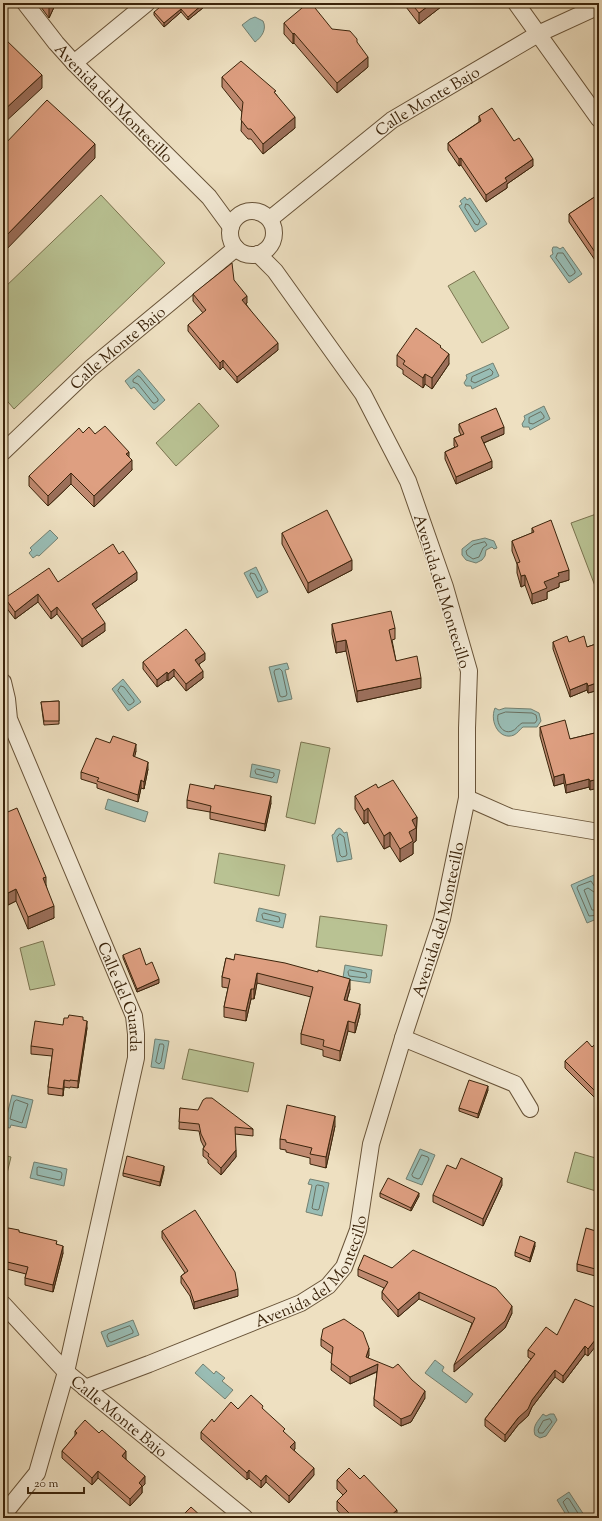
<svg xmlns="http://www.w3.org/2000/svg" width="602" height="1521" font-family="'Sorts Mill Goudy',serif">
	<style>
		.green { fill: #b9c293; stroke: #7a734f }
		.water { fill: #99bdb5; stroke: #738071 }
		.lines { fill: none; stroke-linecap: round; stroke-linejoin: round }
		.shore { stroke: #6a7060; stroke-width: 1 }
		.minor-casing { stroke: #685338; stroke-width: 18 }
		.minor { stroke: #f4ebd7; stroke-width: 16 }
		.wall { fill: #bf896f; stroke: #3b240b }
		.shaded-wall { fill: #9b6f5a; stroke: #3b240b }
		.building { fill: #de9f81; stroke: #3b240b }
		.labels { text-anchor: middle; stroke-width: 3; stroke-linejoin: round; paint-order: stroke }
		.street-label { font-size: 16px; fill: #3b240b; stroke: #f4ebd7 }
	</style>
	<rect width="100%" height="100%" fill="#eee0c1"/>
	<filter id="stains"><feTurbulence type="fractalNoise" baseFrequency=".005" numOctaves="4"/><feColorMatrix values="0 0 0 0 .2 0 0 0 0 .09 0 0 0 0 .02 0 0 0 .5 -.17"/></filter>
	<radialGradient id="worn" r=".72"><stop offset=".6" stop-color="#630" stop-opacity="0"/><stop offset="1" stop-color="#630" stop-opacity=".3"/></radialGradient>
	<path class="green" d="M101,195L165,263L14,409L3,396V289Z
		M474,271L509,328L482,343L448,286Z
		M199,403L219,426L176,466L156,443Z
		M599,513V585L595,586L571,523Z
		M301,742L330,748L315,824L286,817Z
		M219,853L285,865L279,896L214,883Z
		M320,916L387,925L382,956L316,947Z
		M43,941L55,985L30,990L20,948Z
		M189,1049L254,1063L248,1092L182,1079Z
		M575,1152L599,1159V1192L567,1182Z
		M3,1155L11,1157L3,1190Z"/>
	<path class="water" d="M255,17L263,21C267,29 262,37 255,42L242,25L250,19Z
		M465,197L467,200L470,198L487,224L475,232L459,206L462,204L460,201Z
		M553,247H557L560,249L563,247L582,274L569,283L550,256L553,254L552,250Z
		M493,363L499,376L472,389L471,386H466L464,383L467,378L466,375Z
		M139,369L165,400L154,410L134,387L131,389L125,381Z
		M544,406L550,419L530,430L529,427H523L522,424L525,419L524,416Z
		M50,530L58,538L39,556L37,555L33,558L29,553L32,550L30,548Z
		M485,538L494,541L497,548L494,549L492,547L486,550L485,556L482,560L476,563L466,560L462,555V549L472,541Z
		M256,567L268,592L257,598L244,573Z
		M287,663L289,669L285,670L292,699L278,702L269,667Z
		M123,679L141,702L128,711L112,689Z
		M495,708L499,710L505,708L531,709L539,713L541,721L537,727H523C520,729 518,733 514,735C500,741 489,722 495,708Z
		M252,764L280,770L277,783L250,777Z
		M108,799L148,812L145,822L105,809Z
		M339,828L341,829L344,833L347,832L352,859L337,862L332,835L334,834L336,830Z
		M594,875L599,888V918L587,923L571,885Z
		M259,908L286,914L283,928L256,921Z
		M345,965L372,970L370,983L349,980L342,984Z
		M155,1039L169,1041L164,1069L151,1067Z
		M12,1095L33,1100L26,1128L11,1125L10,1128L4,1127Z
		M420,1149L435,1155L422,1185L406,1179Z
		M34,1162L67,1169L64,1186L30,1178Z
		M310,1179L329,1183L322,1216L306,1212L312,1185L308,1184Z
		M133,1320L139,1335L107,1347L101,1332Z
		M435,1360L444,1367L442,1371L473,1394L466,1403L425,1373Z
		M203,1364L214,1374L216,1371L225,1378L222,1381L233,1390L225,1399L195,1373Z
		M543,1414L546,1416L550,1414H554L557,1420L546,1436L540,1438L535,1435C532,1426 538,1421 543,1414Z
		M569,1492L586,1518H568L557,1500Z"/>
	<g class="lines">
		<path class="shore" d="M466,204L469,205L480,221L478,225L475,224L465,208Z
			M558,253H563L575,271V273L571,276H569L556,258Z
			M490,369L493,372L492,375L475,383L471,381L472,377Z
			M138,376L140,377L158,399V401L155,403H153L138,384L133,382V380Z
			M541,412L544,416V418L533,424L529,423V418Z
			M485,542L487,545L483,548L479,557L473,559L467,555L466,551L473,545Z
			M251,573L255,574L262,588L261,591H258L250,576Z
			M280,669L282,671L287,694L286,696L282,697L280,696L274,672L275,670Z
			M121,686L124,687L134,700V702L130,705L128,704L118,691Z
			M506,712L532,713L536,715L537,720L535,723H522C518,725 516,730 512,731C502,735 496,722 498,715Z
			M257,769L274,773V776L272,778L256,774L255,771Z
			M340,834L344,837L347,854L346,856L342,857L340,855L337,838Z
			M599,888L595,887L591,881L578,886L577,888L589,916L599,915
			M599,893L594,892L588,888L584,890L592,910H599
			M264,913L279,917L280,921L278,922L263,919L262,915Z
			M350,970L366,973L367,977L365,978L349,976L348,972Z
			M160,1044H163L164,1046L161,1062L159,1064L156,1062Z
			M17,1100L28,1104L22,1123L10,1119L14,1102Z
			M422,1155L428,1157L429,1159L420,1178L418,1179L413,1177L412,1175Z
			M39,1167L61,1172L62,1174L61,1179L59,1180L37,1175V1168Z
			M318,1185L323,1186L324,1188L319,1209L318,1210L313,1209L312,1208L316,1186Z
			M130,1326L133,1331V1333L111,1342L109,1341L107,1336L108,1334Z
			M550,1419L552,1422L543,1433H539L538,1430L543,1421Z
			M571,1518L570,1515L563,1502L567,1498L569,1499L581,1518"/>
		<g class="minor-casing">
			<g id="minor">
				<path id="s1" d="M25,3L56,43L74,63L209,197L231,227"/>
				<path d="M516,3L599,119"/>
				<path d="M74,63L147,3"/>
				<circle cx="252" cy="233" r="22"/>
				<path id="s2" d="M270,219L392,120L538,34L599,6"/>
				<path id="s3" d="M3,452L91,368L236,248"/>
				<path id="s4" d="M3,682L7,699L9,719L134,1016L136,1034V1058L66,1372L37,1473L3,1515"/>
				<path d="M467,798L510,817L599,832"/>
				<path d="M403,1038L515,1084L530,1109"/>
				<path id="s5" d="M3,1304L66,1372L245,1518"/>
				<path id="s6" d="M85,1388L149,1364L301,1303L328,1286L344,1267L358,1230L371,1144L403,1038L442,919L467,798V728L469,671L445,587L408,481L363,394L275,271L258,254"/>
			</g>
		</g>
		<use href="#minor" class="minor"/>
	</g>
	<path class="wall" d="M38,3H56L49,18Z
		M209,3L188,20L181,12L164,27L154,15V12Z
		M403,3H446L419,24Z
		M284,23L332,29L368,67L337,93L294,43L293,44L284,34Z
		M222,77L276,94L295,128L263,154L251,139H248L241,131L242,112L222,87Z
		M479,116L514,141L533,166L507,184V188L486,202L461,165L459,166L448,150V143L479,122Z
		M599,194V266L569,222V214Z
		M234,280L247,303L246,304L278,350L237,383L223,367L220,370L188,331V325L203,313L193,301V294Z
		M441,348L449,364L432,389L425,384L423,388L403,374V370L397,366V355Z
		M459,424L504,434L484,443L492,468L456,484L445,459V452L455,447L454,446V438L461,435L459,431Z
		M83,433L95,434L129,457L132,470L94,507L71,484L48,506L29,486V476Z
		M532,528L569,580L559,583V587L547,592V599L532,604L525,585L521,587L517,573V564L512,551V541L532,533Z
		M282,533L352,570L308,593L282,544Z
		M137,580L95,609L105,631L82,647L57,614L51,619L38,602L15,619L5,606V598L58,582Z
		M332,624L395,628V639L392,640L396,661L421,688L357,702L346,651L336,653L332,634Z
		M553,642H569L587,647L599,643V690L588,693L587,690L570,697L553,649Z
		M205,660L199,664L203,678L186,691L174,676L168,681L167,680L157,687L143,669V662Z
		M59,701V724L44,725L41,702Z
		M540,727L570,739L599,732L590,790L589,787L566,793L564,783L554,786L540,736Z
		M136,751L134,757L148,769L144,789L141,788L138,802L97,788V784L81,779V772Z
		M378,788L417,817L416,841L413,843V854L400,862L390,846L384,849L368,822L364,824L355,809V796Z
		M214,789L271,803L265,831L210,819V812L187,808V800Z
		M3,814L46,885L54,918L28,929L16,901L8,905L3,893Z
		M123,955L146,965L159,983L137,992L123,958Z
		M226,958L350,989L347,1000L360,1014L355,1033L348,1031L340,1061L323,1056V1050L301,1044V1034L311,997L257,983L254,999H251L246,1021L224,1017V1007L228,988L222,987V977Z
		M83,1021L87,1028L78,1088L70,1087V1088L64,1087L63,1096L48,1094V1087L52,1056L31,1054V1046L63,1025Z
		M599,1041V1102L565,1068V1061L592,1047Z
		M488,1090L478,1118L459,1111V1108Z
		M180,1108L253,1129V1136L235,1134L236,1157L221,1175L208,1163V1160L203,1156V1149L204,1147L201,1141L199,1131L179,1129Z
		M335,1126L326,1168L310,1164V1158L286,1152V1150L280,1149V1139Z
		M456,1169L502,1185L483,1226L433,1202V1195Z
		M164,1170L160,1186L123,1176V1173Z
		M380,1193L419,1196L411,1211L380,1197Z
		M3,1227L57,1244L63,1253L53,1292L25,1285V1278L26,1274L3,1268Z
		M162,1231L238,1296L194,1309L190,1296L181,1283V1276L185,1273L162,1238Z
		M599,1232V1277L577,1271V1264Z
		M535,1246L530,1262L515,1256V1252Z
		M392,1268L512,1313L505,1328L454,1372L472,1323L419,1299L398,1317L382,1299V1292L384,1288L358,1276V1269Z
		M599,1309L588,1356L585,1354L563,1383L555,1377L532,1407L528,1416L518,1425L505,1442L485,1426V1419L531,1359L528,1357V1350L557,1335Z
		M321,1339L369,1355L368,1358L425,1398L411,1422L401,1426L374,1406V1399L377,1372L350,1384L331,1370L332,1354L321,1346Z
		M238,1409L263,1410L285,1433L295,1449L294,1450L314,1475L289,1503L266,1482L261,1488L249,1478L247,1480L201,1439V1432L214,1422Z
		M75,1431L126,1458V1459L145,1484L142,1487V1493L130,1506L98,1478L92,1485L62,1458V1451L75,1436Z
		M360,1479L397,1518H344L337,1510V1501L343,1495L337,1489V1480Z"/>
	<path class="shaded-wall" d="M50,3H56L49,18V5Z
		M204,3H209L188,20V17Z
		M432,3H446L419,24V13Z
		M181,9V12L164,27V23Z
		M294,33V43L293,44V34Z
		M368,57V67L337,93V83Z
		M42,75V88L3,124V111Z
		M295,117V128L263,154V144Z
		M95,144V158L3,253V239Z
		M461,158V165L459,166V159Z
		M533,159V166L507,184V188L486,202V195L505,178Z
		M247,296V303L242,307V300Z
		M278,343V350L237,383V377Z
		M449,354V364L432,389V378Z
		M223,360V367L220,370V363Z
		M425,374V384L423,388V378Z
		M504,427V434L481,444V437Z
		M129,452V462L126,454Z
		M132,460V470L94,507V496Z
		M492,461V468L456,484V477Z
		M71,473V484L48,506V496Z
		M352,560V570L308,593V583Z
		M569,570V580L559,583V587L547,592V599L532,604V594L544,582L558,573Z
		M137,572V580L92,611V604Z
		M525,575V585L521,587V576Z
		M38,594V602L15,619V612Z
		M57,607V614L51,619V612Z
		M105,623V631L82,647V639Z
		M346,640V651L336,653V642Z
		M205,653V660L195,667V660Z
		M174,669V676L168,681V674Z
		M203,671V678L186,691V684Z
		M167,672V680L157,687V680Z
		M421,678V688L357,702V691Z
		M599,682V690L588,693V686Z
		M587,683V690L570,697V690Z
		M136,744V751L133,764V756Z
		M148,762V769L144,789V782Z
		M564,774V783L554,786V777Z
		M589,779V787L566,793V785Z
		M599,779V788L590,790V781Z
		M141,780V788L138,802V795Z
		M271,796V803L265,831V824Z
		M368,808V822L364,824V811Z
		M417,817L416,841L413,843V854L400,862V849L409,832L412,820Z
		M390,832V846L384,849V836Z
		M46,877V889L43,878Z
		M16,889V901L8,905V893Z
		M54,906V918L28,929V917Z
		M257,973V983L254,999V989Z
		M159,979V983L137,992V989Z
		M350,979V989L344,1010V1000Z
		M251,989V999L246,1021V1011Z
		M360,1004V1014L355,1033V1023Z
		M87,1021V1028L78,1088V1081Z
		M348,1021V1031L340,1061V1051Z
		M64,1080V1087L63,1096V1089Z
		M488,1086V1090L478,1118V1114Z
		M335,1116V1126L326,1168V1157Z
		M236,1150V1157L221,1175V1168Z
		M164,1166V1170L160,1186V1182Z
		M502,1178V1185L483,1226V1219Z
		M419,1193V1196L411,1211V1208Z
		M535,1242V1246L530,1262V1258Z
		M63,1246V1253L53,1292V1285Z
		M238,1289V1296L194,1309V1302Z
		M419,1292V1299L398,1317V1310Z
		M512,1306V1313L505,1328L454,1372V1365Z
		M599,1335V1342L588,1356V1349Z
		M585,1346V1354L563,1383V1376Z
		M369,1348V1355L366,1364V1357Z
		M378,1364V1371L350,1384V1377Z
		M555,1370V1377L532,1407L528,1416L518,1425L505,1442V1435Z
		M425,1391V1398L411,1422L401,1426V1419Z
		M295,1442V1449L290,1454V1447Z
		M126,1451V1458L122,1463V1456Z
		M314,1468V1475L289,1503V1496Z
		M249,1470V1478L247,1480V1473Z
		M98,1471V1478L92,1485V1478Z
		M266,1475V1482L261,1488V1481Z
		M145,1476V1484L142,1487V1493L130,1506V1499L139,1483Z
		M397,1510V1518H388Z"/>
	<path class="building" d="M165,3H204L188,17L181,9L164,23L154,12Z
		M308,3H311L332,29L350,31L357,39V42L368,57L337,83L294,33L293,34L284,23Z
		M411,3H432L419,13Z
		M3,37L42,75L3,111Z
		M241,61L276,91L274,92L295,117L263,144L251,129H248L241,120L243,102L222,77Z
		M47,100L95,144L3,239V146Z
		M492,108L514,141L519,138L533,159L505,178L507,181L486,195L461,158L459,159L448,143L481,121L479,116Z
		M599,194V258L569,214Z
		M232,263L234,280L247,296L242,300L278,343L237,377L223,360L220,363L188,325L206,310L193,294Z
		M416,328L441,346L440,347L449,354L432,378L425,374L423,378L403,364L405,361L397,355Z
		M496,408L504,427L481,437L492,461L456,477L445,452L458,446L454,438L464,434L459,424Z
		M105,426L129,452L126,454L132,460L94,496L71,473L48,496L29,476L79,428L83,433L89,427L95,434Z
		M327,510L352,560L308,583L282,533Z
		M551,520L569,570L558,573L559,576L544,582L547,588L532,594L525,575L521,576L517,563L520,562L512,541L534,532L532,528Z
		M113,544L119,554L123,551L137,572L92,604L105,623L82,639L57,607L51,612L38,594L15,612L5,598L49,568L58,582Z
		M391,611L395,628L389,630L396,661L417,656L421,678L357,691L346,640L336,642L332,624Z
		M186,629L205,653L195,660L203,671L186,684L174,669L168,674L167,672L157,680L143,662Z
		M567,636L569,642L584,636L587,647L599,643V682L588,686L587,683L570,690L553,642Z
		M59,701V721H44L41,702Z
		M565,720L570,739L599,732V779L590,781L589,779L566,785L564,774L554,777L540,727Z
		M113,736L136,744L133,756L148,762L144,782L141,780L138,795L97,781L99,778L81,772L96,738L110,743Z
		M393,780L417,817L412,820L416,828L409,832L413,841L400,849L390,832L384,836L368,808L364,811L355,796L376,784L378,788Z
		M190,784L214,789L215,785L271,796L265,824L210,812L211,806L187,800Z
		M17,808L46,877L43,878L54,906L28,917L16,889L8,893L3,881V814Z
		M140,948L146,965L152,962L159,979L137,989L123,955Z
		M235,954L285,963L318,972V970L350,979L344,1000L360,1004L355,1023L348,1021L340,1051L323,1046L324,1040L301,1034L313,987L257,973L254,989H251L246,1011L224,1007L230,979L222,977L226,958L234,960Z
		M69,1015L83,1017V1020L87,1021L78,1081L70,1080V1081L64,1080L63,1089L48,1087L53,1049L31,1046L35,1021L63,1025L64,1018H68Z
		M587,1041L592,1047L599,1041V1095L565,1061Z
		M469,1080L488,1086L478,1114L459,1108Z
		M206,1098H212L253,1129L235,1127L236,1150L221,1168L208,1156L209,1154L203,1149L206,1144L201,1134L199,1124L179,1122L180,1108L198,1110L203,1100Z
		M287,1105L335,1116L326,1157L310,1154L312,1148L286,1142V1140L280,1139Z
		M127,1156L164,1166L160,1182L123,1173Z
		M461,1158L502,1178L483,1219L433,1195L447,1165L456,1169Z
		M388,1178L419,1193L411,1208L380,1193Z
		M195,1210L235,1272L238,1289L194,1302L190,1290L181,1276L188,1271L162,1231Z
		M3,1227L19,1230V1232L57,1241L56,1244L63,1246L53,1285L25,1278L28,1267L3,1261Z
		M586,1228L599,1232V1270L577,1264Z
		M520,1236L535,1242L530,1258L515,1252Z
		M413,1250L496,1288L512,1306L505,1321L454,1365L475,1318L419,1292L398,1310L382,1292L388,1282L358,1269L364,1255L392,1268Z
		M575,1299L599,1309V1335L588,1349L585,1346L563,1376L555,1370L532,1400L528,1409L518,1418L505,1435L485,1419L535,1354L528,1350L546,1327L557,1335Z
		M344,1319L363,1332L369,1348L366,1357L393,1368L398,1364L412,1380L425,1391L411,1415L401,1419L374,1399L378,1364L350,1377L331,1363L333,1347L321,1339L323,1329Z
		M251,1395L263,1406L262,1408L285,1429L283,1431L295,1442L290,1447L314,1468L289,1496L266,1475L261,1481L249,1470L247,1473L201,1432L212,1419L214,1422L231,1402L238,1409Z
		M85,1420L99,1433L102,1430L126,1451L122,1456L145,1476L139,1483L142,1486L130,1499L98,1471L92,1478L62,1451L77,1433L75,1431Z
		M349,1468L360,1479L364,1475L397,1510L388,1518H354L337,1501L347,1491L337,1480Z
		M191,1507L203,1518H180Z"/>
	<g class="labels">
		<g class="street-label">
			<text dy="6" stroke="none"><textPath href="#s1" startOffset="134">Avenida del Montecillo</textPath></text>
			<text dy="6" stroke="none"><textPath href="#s2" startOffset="197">Calle Monte Bajo</textPath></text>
			<text dy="6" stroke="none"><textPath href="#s3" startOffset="155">Calle Monte Bajo</textPath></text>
			<text transform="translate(443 591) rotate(73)" y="6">Avenida del Montecillo</text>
			<text dy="6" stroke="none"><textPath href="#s6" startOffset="650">Avenida del Montecillo</textPath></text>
			<text dy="6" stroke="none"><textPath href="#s4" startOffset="338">Calle del Guarda</textPath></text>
			<text dy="6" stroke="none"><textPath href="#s6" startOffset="263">Avenida del Montecillo</textPath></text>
			<text dy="6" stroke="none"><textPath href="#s5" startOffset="162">Calle Monte Bajo</textPath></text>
		</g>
	</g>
	<rect width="602" height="1521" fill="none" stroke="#eee0c1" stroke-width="16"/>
	<rect x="4" y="4" width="594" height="1513" fill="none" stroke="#3b240b" stroke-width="2"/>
	<rect x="8" y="8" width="586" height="1505" fill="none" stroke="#3b240b"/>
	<path d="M28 1487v6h56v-6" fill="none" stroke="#3b240b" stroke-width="2"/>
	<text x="34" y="1487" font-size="12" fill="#3b240b" stroke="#f4ebd7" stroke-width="3" paint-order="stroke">20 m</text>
	<rect width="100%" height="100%" filter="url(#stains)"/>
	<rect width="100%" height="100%" fill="url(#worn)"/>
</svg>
